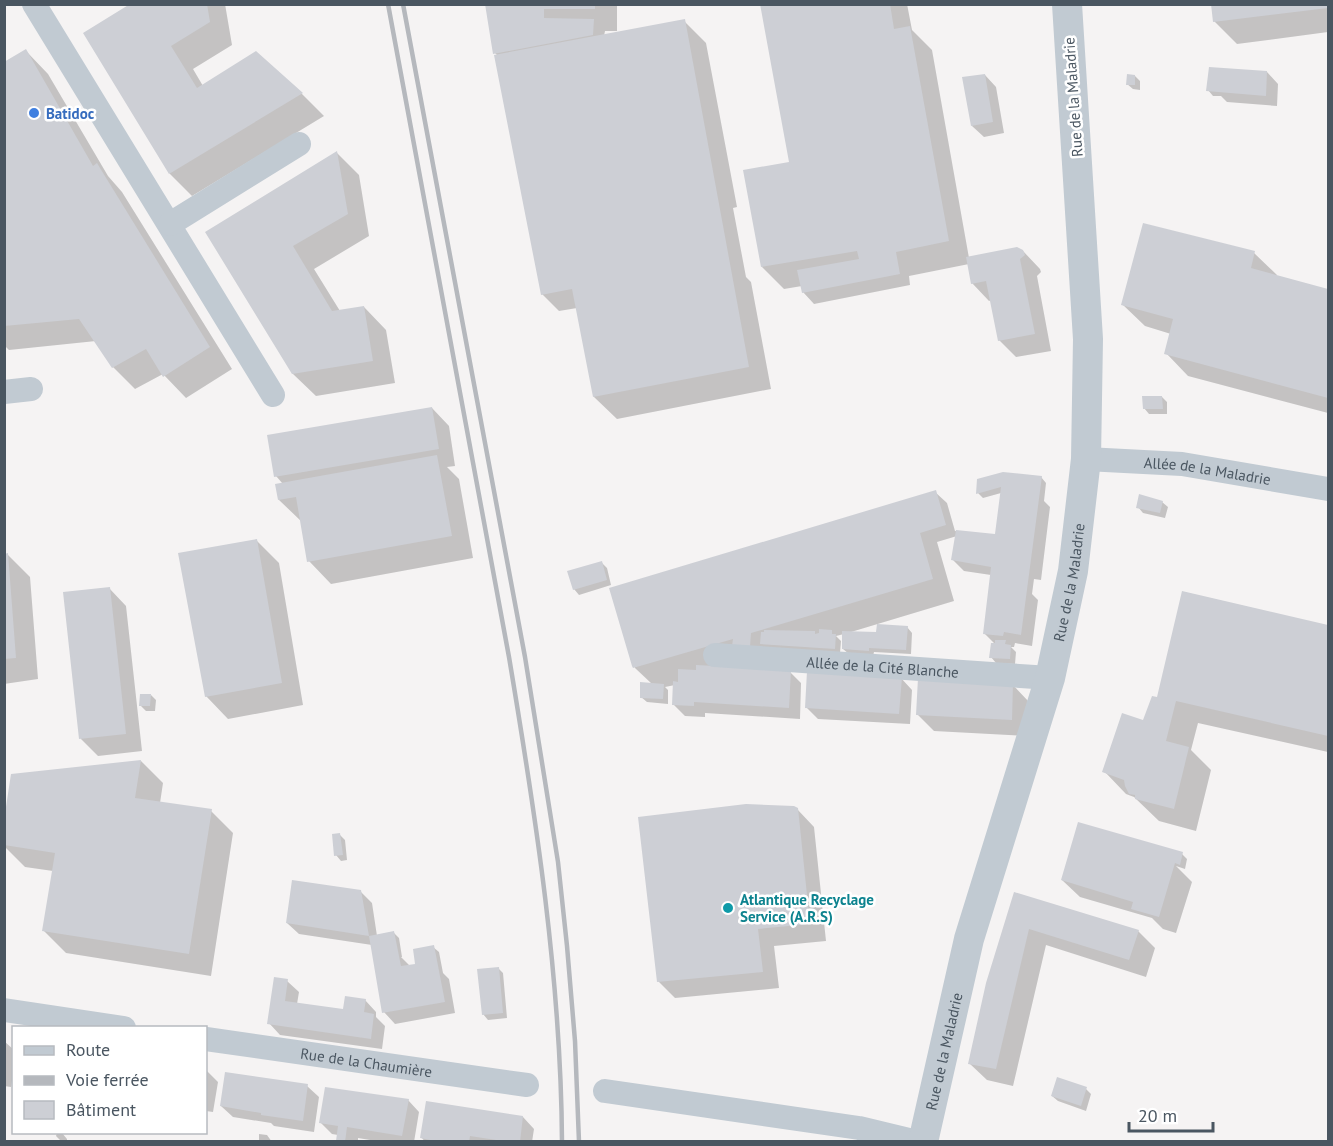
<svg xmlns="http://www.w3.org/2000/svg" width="1333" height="1146" viewBox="0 0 1333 1146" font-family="'PT Sans',sans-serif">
  <rect width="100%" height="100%" fill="#f5f3f3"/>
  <path fill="#0003" d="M 133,4 L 225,4 L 232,45 L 193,69 L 203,86 L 255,53 L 302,94 L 324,116 L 192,196 L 170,174 Z
    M 486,4 L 617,4 L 617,31 L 605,31 L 604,36 L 684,21 L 706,43 L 737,207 L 733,208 L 746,277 L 751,282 L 771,389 L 617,419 L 594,397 L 577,308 L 559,311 L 542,294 L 498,56 L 495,53 Z
    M 761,4 L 907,4 L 912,30 L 932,50 L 969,258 L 1023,251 L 1040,269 L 1041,272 L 1037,276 L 1051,351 L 1016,357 L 999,340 L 991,300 L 989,301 L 972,283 L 969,264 L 909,276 L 910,285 L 814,304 L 803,292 L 802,286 L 784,289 L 762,267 L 792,163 Z
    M 1212,4 L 1328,4 L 1328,32 L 1237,44 L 1214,21 Z
    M 26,51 L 48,74 L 108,176 L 122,192 L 232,369 L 186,398 L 163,374 L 135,389 L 113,367 L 96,341 L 9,350 L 4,345 L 4,64 Z
    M 1267,72 L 1278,84 L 1277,106 L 1227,102 L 1221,96 L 1213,96 L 1208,90 Z
    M 985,75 L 996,87 L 1004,133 L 984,137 L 972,126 Z
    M 1135,76 L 1140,81 L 1140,90 L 1133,89 L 1127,84 Z
    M 337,153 L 359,175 L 369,236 L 314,269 L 340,311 L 364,307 L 386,330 L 395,383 L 316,396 L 293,374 L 207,232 Z
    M 1254,253 L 1277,275 L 1276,276 L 1328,291 L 1328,413 L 1188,376 L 1166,353 L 1171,334 L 1145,326 L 1122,304 Z
    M 1162,397 L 1167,402 L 1167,414 L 1149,414 L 1144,408 Z
    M 432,408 L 449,426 L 455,466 L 447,467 L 459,479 L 473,558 L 331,584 L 309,561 L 302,522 L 279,500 L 283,484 L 276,476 Z
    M 1041,477 L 1046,483 L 1044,501 L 1050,507 L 1041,580 L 1034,579 L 1032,594 L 1038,600 L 1032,646 L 1015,643 L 1014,647 L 1011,647 L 1016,652 L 1015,664 L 996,663 L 991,657 L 996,645 L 984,633 L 991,575 L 964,571 L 953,560 L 957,536 L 937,542 L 954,601 L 851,632 L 878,634 L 907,627 L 912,633 L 911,654 L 874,652 L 873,656 L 849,654 L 843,649 L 844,634 L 836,636 L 841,641 L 840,653 L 790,672 L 801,683 L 800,719 L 705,713 L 705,717 L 685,716 L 674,705 L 675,685 L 665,687 L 668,690 L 668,704 L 647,702 L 641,697 L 652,684 L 635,668 L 611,589 L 935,492 L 947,503 L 955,531 L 996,536 L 1001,493 L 983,498 L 978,493 L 979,480 Z
    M 1162,502 L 1168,507 L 1165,518 L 1143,513 L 1138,507 Z
    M 257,541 L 279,563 L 303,705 L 228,719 L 206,696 Z
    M 4,555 L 8,555 L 30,577 L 38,679 L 4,684 Z
    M 602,563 L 607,568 L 611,585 L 579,595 L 574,589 Z
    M 109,588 L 126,606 L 142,751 L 98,756 L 81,739 Z
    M 1183,592 L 1328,626 L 1328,752 L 1198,723 L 1191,750 L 1211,770 L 1196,831 L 1159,821 L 1134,797 L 1126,794 L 1104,771 L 1144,722 L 1158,699 Z
    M 901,678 L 912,690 L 910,724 L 818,719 L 806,707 Z
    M 1012,684 L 1029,702 L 1028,736 L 934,731 L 917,714 Z
    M 151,695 L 156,700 L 155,711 L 146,711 L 141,706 Z
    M 141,761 L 163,783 L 160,803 L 211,811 L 233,833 L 211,976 L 66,953 L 44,931 L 53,871 L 25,867 L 4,846 L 4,830 Z
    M 797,809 L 814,827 L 826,941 L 774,946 L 779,988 L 675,998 L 658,981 Z
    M 340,835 L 345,840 L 347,860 L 341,861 L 336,855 Z
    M 1182,854 L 1187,859 L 1185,869 L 1176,866 L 1192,882 L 1176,933 L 1163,929 L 1152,918 L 1080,897 L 1062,880 Z
    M 360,891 L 372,903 L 377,936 L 394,933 L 399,938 L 402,957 L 401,957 L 409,965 L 414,966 L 433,947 L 439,952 L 443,973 L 449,979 L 455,1013 L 395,1024 L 384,1012 L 372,945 L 299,934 L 287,923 Z
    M 1015,894 L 1138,931 L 1155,948 L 1146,977 L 1046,945 L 1013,1086 L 987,1080 L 969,1063 Z
    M 498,968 L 503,973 L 507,1018 L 488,1020 L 483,1014 Z
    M 287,981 L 299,992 L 297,1004 L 344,1011 L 365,1000 L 376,1012 L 376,1017 L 385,1026 L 382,1049 L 280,1035 L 269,1023 Z
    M 4,1041 L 14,1050 L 14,1068 L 11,1087 L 4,1086 Z
    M 206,1070 L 218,1082 L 213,1112 L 206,1111 Z
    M 307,1086 L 319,1097 L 314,1132 L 274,1126 L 271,1123 L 233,1117 L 221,1106 Z
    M 1086,1089 L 1091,1094 L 1086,1111 L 1058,1101 L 1052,1096 Z
    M 408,1100 L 419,1112 L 414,1142 L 382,1142 L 358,1138 L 358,1142 L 339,1142 L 338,1140 L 338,1135 L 332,1134 L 321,1123 Z
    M 523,1117 L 534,1129 L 532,1142 L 425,1142 L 422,1138 Z
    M 57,1133 L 62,1133 L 67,1139 L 67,1142 L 61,1141 L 56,1136 Z
    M 259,1134 L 267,1135 L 272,1142 L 260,1142 L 259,1140 Z"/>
  <path fill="#cdcfd5" d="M 130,4 L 207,4 L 210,22 L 171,46 L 197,88 L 256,51 L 303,93 L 169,174 L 83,33 Z
    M 485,4 L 595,4 L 595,9 L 544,9 L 544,18 L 594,19 L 593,35 L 493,54 Z
    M 760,4 L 890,4 L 894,29 L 910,26 L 949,241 L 896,252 L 900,274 L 802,293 L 797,270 L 859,259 L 857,251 L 761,267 L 743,170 L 789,162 Z
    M 1211,4 L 1328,4 L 1328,8 L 1213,22 Z
    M 685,19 L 749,367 L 593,397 L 572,289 L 541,295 L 494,55 Z
    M 26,49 L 93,166 L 97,163 L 100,168 L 210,347 L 163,377 L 146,349 L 112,368 L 79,319 L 4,326 L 4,62 Z
    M 1209,67 L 1267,71 L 1266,96 L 1206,91 Z
    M 985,74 L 993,122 L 971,126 L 962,77 Z
    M 1127,74 L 1135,75 L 1135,85 L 1126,85 Z
    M 337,151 L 348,214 L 293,246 L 332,311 L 364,306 L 373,361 L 292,374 L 205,232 Z
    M 1143,223 L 1255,251 L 1251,268 L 1328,289 L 1328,398 L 1164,354 L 1173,319 L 1121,305 Z
    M 1017,247 L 1023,250 L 1025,255 L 1020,259 L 1035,334 L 998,341 L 986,281 L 971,284 L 966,257 Z
    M 1142,396 L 1162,396 L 1163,409 L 1143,409 Z
    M 432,407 L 439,449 L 274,477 L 267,435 Z
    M 437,455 L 452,536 L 307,562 L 296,497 L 278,500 L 275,484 Z
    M 1003,472 L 1042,476 L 1021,635 L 1004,632 L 1003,636 L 983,634 L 991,567 L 951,560 L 956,530 L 995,534 L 1001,487 L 976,494 L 977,479 Z
    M 936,490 L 946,525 L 920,533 L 933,579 L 751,633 L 750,647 L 732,646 L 733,639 L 633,668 L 632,666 L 609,588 Z
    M 1139,494 L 1163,501 L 1160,513 L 1136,508 Z
    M 257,539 L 282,683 L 205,697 L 178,553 Z
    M 8,553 L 16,658 L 4,659 L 4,554 Z
    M 602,561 L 607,580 L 573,590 L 567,571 Z
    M 110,587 L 126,734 L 79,739 L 63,592 Z
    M 1182,591 L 1328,625 L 1328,736 L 1176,701 L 1166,741 L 1189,747 L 1174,809 L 1135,799 L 1135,795 L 1129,794 L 1125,786 L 1124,780 L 1102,772 L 1122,713 L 1143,720 L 1152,696 L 1157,697 Z
    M 877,624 L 908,626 L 906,650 L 869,648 L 869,651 L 842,649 L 842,631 L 876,632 Z
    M 819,629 L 832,630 L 832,634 L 836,634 L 835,649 L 760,644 L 761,632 L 764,632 L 764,630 L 815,631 L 815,634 L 819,633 Z
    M 995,640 L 1006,640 L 1005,644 L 1011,645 L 1010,659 L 989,658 L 991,643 L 995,643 Z
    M 696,665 L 791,670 L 789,708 L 694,702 L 694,706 L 672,705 L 673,681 L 678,682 L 678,669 L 696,670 Z
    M 807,671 L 902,677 L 899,714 L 805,708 Z
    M 918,678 L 1013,683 L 1012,720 L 916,715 Z
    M 640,682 L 664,684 L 663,699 L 640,698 Z
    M 140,694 L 151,694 L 150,706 L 139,706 Z
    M 141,760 L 135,798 L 212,809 L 189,954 L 42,931 L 55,853 L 4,845 L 4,820 L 11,774 Z
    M 746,804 L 794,806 L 798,808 L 810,924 L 758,929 L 763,972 L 657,982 L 638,817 Z
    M 1078,822 L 1183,852 L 1180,865 L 1175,863 L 1159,917 L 1131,909 L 1133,902 L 1061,880 Z
    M 340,833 L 343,855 L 334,856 L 332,834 Z
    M 292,880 L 361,890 L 369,936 L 394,931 L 401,966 L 415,964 L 413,949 L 434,945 L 445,1002 L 382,1013 L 369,936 L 286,923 Z
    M 1014,892 L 1139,930 L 1129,960 L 1029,929 L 996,1069 L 968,1064 L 986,983 Z
    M 499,967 L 503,1013 L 482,1015 L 477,969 Z
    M 274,977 L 288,979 L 285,1001 L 343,1009 L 345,996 L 366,999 L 364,1012 L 374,1014 L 371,1039 L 267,1024 Z
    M 225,1072 L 308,1084 L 303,1121 L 261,1115 L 261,1113 L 220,1106 Z
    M 1057,1077 L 1087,1087 L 1081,1106 L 1051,1096 Z
    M 325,1087 L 409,1099 L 402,1136 L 347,1127 L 345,1142 L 336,1141 L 338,1126 L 319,1123 Z
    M 426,1101 L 523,1116 L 520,1142 L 509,1142 L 470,1136 L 469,1142 L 440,1142 L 420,1138 Z"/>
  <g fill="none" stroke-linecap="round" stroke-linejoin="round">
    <g stroke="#c1cad2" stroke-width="24">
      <path d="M 34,4 L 273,395"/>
      <path d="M 170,224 L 299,144"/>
      <path d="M 4,392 L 31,389"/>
      <path id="s1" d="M 1086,459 L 1182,464 L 1328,489"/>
      <path id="s2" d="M 715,655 L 1050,678"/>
      <path d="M 4,1010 L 124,1028"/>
      <path id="s3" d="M 206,1039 L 527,1085"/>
      <path d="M 605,1091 L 859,1128 L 917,1142"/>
    </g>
    <path stroke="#c1cad2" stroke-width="30" id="s4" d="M 923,1142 L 969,939 L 1050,678 L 1073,571 L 1086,459 L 1088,339 L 1067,4"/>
    <path stroke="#b5b8bd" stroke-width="4.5" d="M 388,4 L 509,657 C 536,818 561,979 562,1142
      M 403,4 L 525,657 L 558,862 L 567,946 L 575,1041 L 579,1142"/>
  </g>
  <circle fill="#3f7fe0" stroke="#fff" stroke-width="2" cx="34" cy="113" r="6"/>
  <circle fill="#0f9aa8" stroke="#fff" stroke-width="2" cx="728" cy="908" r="6"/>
  <g text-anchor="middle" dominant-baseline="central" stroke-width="5" stroke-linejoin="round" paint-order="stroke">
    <g font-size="15" fill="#4a5661" stroke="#fff">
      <text transform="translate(1073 97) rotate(-94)">Rue de la Maladrie</text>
      <text stroke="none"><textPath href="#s1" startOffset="122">Allée de la Maladrie</textPath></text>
      <text stroke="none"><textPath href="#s4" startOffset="579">Rue de la Maladrie</textPath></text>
      <text stroke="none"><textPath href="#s2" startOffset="168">Allée de la Cité Blanche</textPath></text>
      <text stroke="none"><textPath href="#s4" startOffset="93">Rue de la Maladrie</textPath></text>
      <text stroke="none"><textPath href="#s3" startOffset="162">Rue de la Chaumière</textPath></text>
    </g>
    <g font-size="15" font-weight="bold" fill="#366cbe" stroke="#fff" text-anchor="start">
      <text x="46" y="113">Batidoc</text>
    </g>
    <g font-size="15" font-weight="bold" fill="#0d838f" stroke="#fff" text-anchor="start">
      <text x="740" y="899">Atlantique Recyclage<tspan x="740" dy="17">Service (A.R.S)</tspan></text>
    </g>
  </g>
  <rect width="1333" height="1146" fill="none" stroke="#4a5661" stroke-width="12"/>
  <rect x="12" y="1026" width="195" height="108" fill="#ffffff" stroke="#b7bbc0" stroke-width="1.5"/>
  <rect x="24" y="1046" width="30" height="9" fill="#c1cad2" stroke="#b7bbc0" stroke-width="1.5"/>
  <text x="66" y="1056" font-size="18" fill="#4a5661">Route</text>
  <rect x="24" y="1076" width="30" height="9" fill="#b5b8bd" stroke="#b7bbc0" stroke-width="1.5"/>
  <text x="66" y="1086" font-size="18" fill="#4a5661">Voie ferrée</text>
  <rect x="24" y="1101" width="30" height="18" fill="#cdcfd5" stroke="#b7bbc0" stroke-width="1.5"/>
  <text x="66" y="1116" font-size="18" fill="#4a5661">Bâtiment</text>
  <path d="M1129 1122v9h84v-9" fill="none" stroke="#4a5661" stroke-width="3"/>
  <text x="1138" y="1122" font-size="18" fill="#4a5661" stroke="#ffffff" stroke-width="4.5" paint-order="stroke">20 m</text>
</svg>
